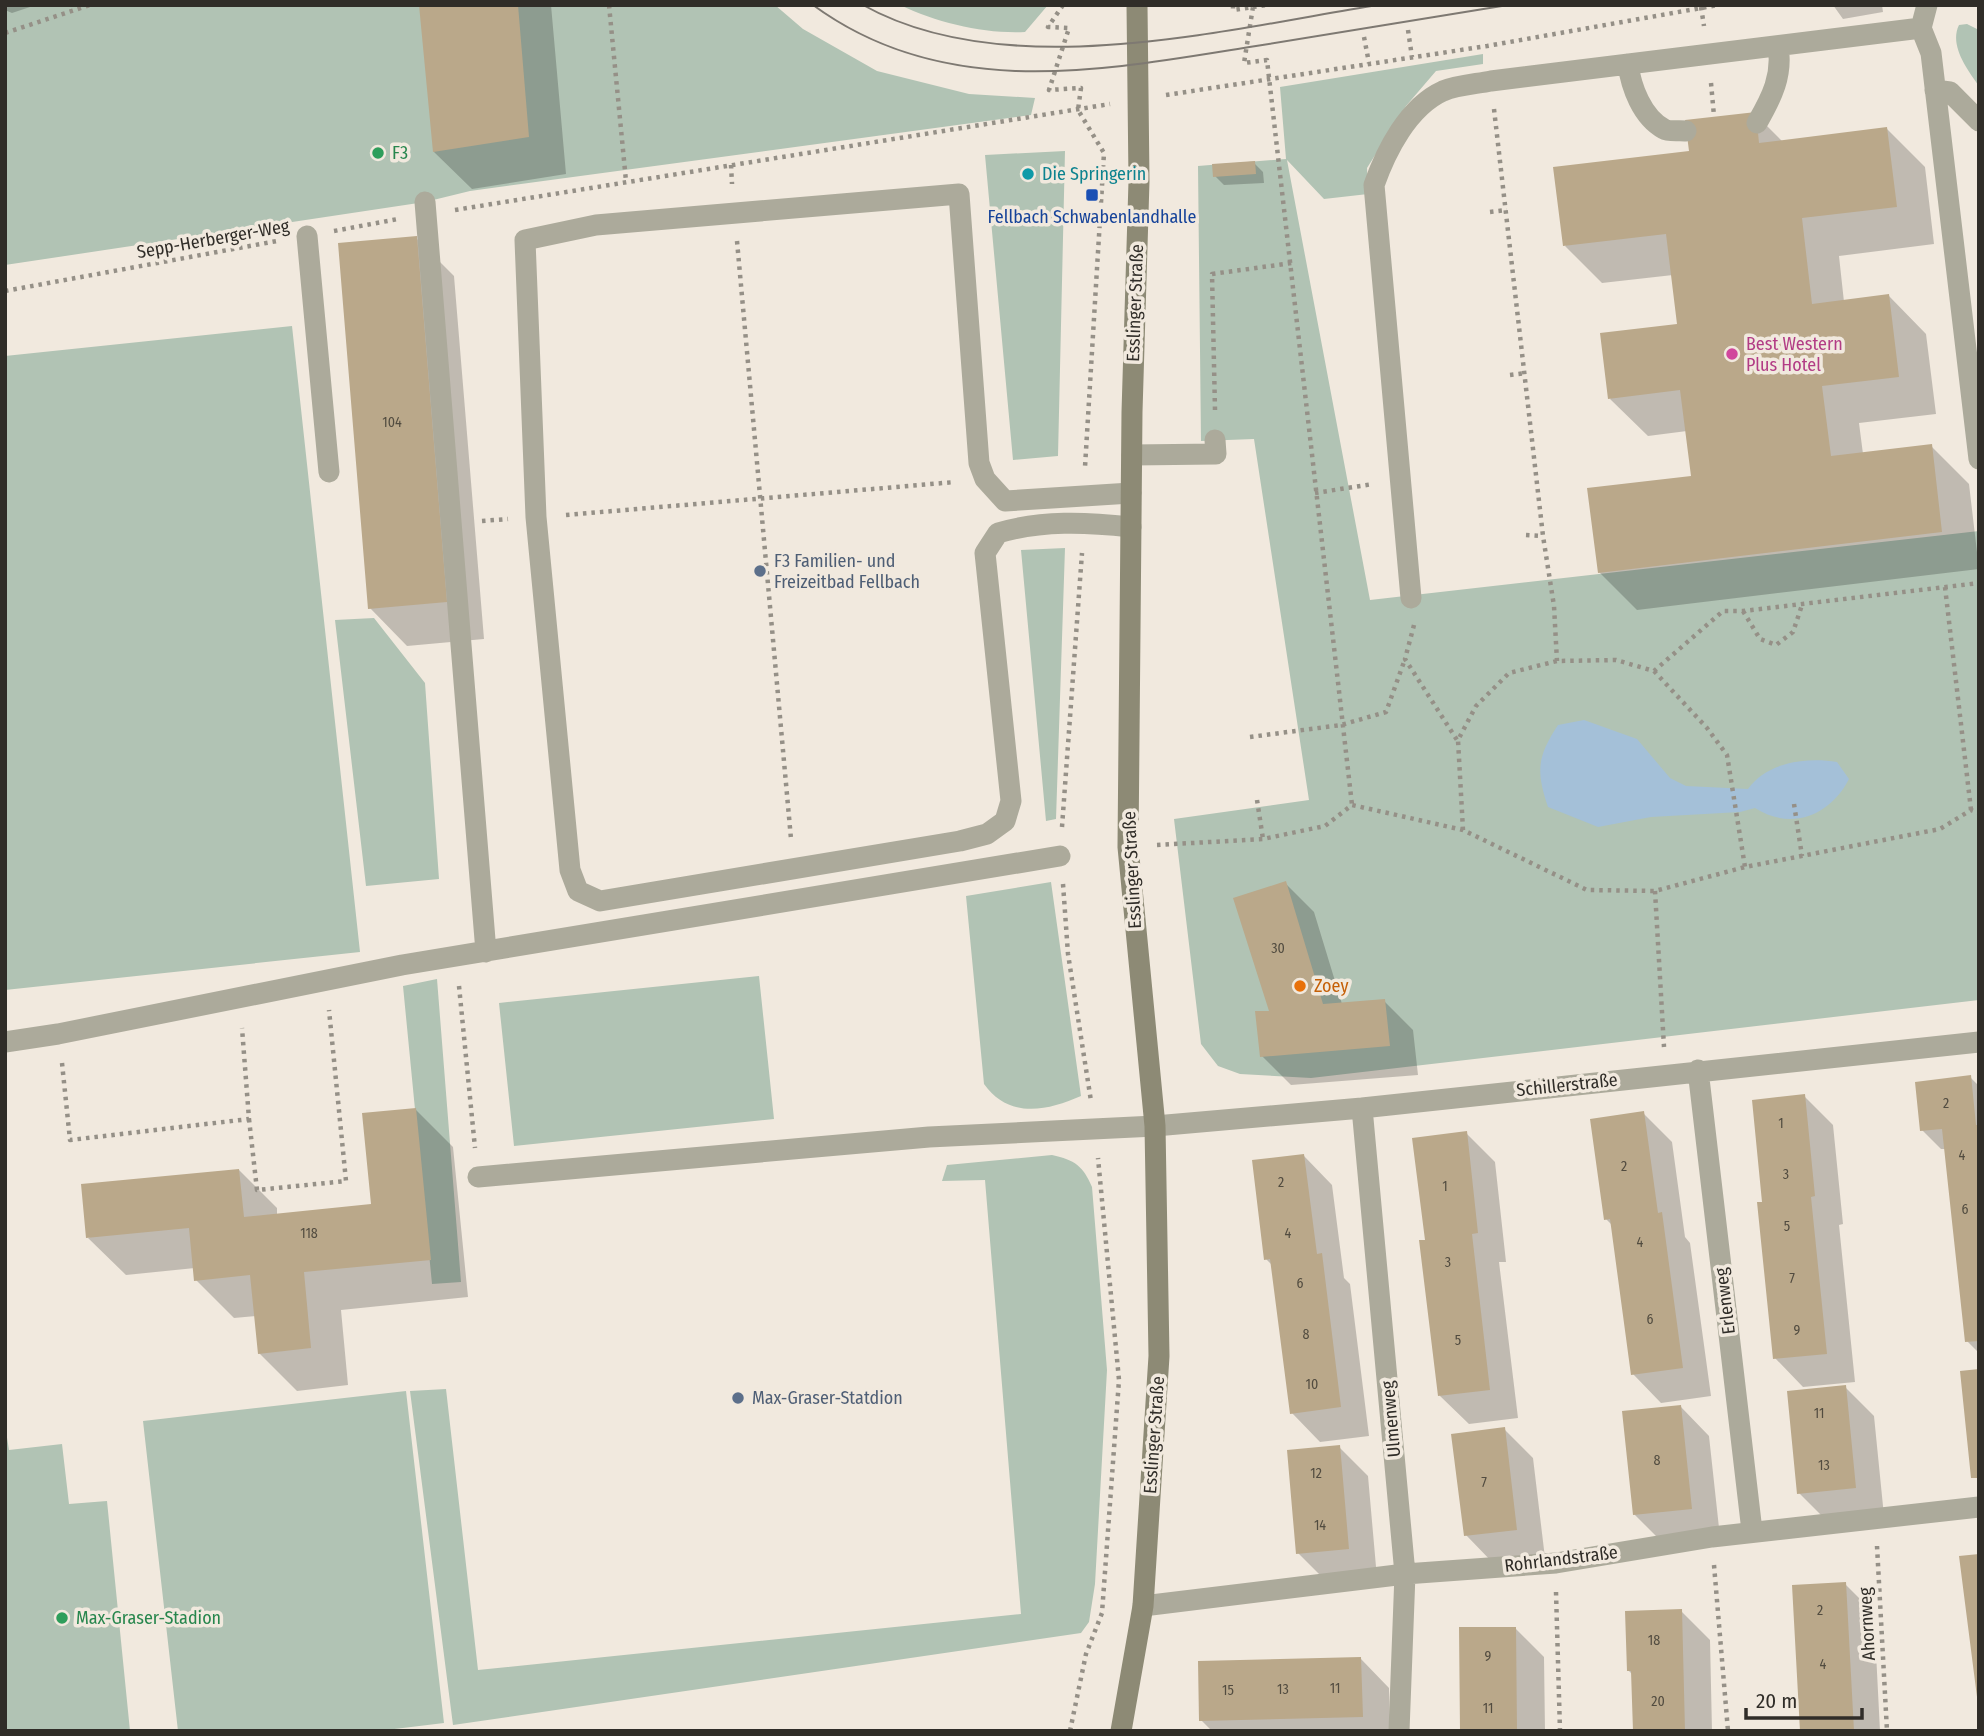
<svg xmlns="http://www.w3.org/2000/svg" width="1984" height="1736" viewBox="0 0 1984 1736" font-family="'Fira Sans Condensed',sans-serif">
  <rect width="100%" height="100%" fill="#f1e9de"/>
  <path fill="#b1c3b4" d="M 5,5 L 775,5 L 803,29 L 877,71 L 969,94 L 1035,98 L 1031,115 L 470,191 L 425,202 L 5,265 Z
    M 900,5 L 1048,5 L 1025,32 C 984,34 938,23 900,5 Z
    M 1967,24 L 1979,30 L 1979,86 C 1967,69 1949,45 1959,25 Z
    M 1483,54 L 1483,64 L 1436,71 L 1406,106 L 1367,168 L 1368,194 L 1324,199 L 1287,160 L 1370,600 L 1979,531 L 1979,1000 L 1311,1078 L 1240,1074 L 1218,1066 L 1201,1044 L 1174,819 L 1309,800 L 1254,439 L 1201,441 L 1198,166 L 1286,159 L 1280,87 Z
    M 1065,151 L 1058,456 L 1013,460 L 985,155 Z
    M 292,326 L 360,952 L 5,990 L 5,356 Z
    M 1065,548 L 1056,819 L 1046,821 L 1021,550 Z
    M 374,618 L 425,683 L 439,879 L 366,886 L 335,620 Z
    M 1051,882 L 1081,1096 C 1047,1111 1009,1119 984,1084 L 966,896 Z
    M 759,976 L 774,1119 L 514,1146 L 499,1003 Z
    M 437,979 L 461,1282 L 432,1284 L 403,986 Z
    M 1052,1155 C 1075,1160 1083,1166 1092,1187 L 1107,1370 L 1095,1584 L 1089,1622 L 1081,1633 L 453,1725 L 410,1391 L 446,1389 L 478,1670 L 1021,1614 L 985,1180 L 942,1181 L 947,1165 Z
    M 406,1391 L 444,1723 L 378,1731 L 178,1731 L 143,1421 Z
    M 5,1425 L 9,1450 L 62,1444 L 69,1504 L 107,1501 L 130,1731 L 5,1731 Z"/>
  <path fill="#a4c0d8" d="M 1584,720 L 1637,739 L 1670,778 L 1686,786 L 1748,789 C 1767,762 1806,757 1837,762 L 1849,779 C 1830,816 1791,831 1755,808 L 1740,812 L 1651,817 L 1598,827 L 1548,807 C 1536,771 1537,757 1558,725 Z"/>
  <path fill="#0003" d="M 5,5 L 36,5 L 12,13 L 5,10 Z
    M 420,5 L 551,5 L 566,174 L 472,189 L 434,152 Z
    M 1833,5 L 1882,5 L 1883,12 L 1843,19 Z
    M 1755,114 L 1783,142 L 1887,129 L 1925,167 L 1934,244 L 1839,256 L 1844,302 L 1889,296 L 1926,334 L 1936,414 L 1859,423 L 1863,454 L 1931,446 L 1969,484 L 1979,569 L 1637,610 L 1599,572 L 1692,477 L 1687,431 L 1648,436 L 1610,399 L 1679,325 L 1673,275 L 1602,283 L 1565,246 L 1691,153 Z
    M 1254,163 L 1263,172 L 1264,183 L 1224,185 L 1215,176 Z
    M 416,238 L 454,276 L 484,639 L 407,646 L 370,608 Z
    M 1285,883 L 1314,912 L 1342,1004 L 1384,1001 L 1413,1030 L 1418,1075 L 1291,1085 L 1262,1056 L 1271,1012 Z
    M 1970,1077 L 1979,1086 L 1979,1353 L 1967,1341 L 1946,1149 L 1941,1149 L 1922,1130 Z
    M 1804,1096 L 1833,1125 L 1843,1224 L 1839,1225 L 1855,1382 L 1803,1387 L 1775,1358 L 1764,1204 Z
    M 416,1110 L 453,1147 L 468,1297 L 341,1310 L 348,1385 L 297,1391 L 259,1353 L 256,1316 L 234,1318 L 196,1280 L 195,1268 L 126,1275 L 88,1238 L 239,1170 L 277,1208 L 277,1215 L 373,1206 Z
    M 1643,1113 L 1672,1142 L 1685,1237 L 1690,1243 L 1711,1396 L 1661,1403 L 1633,1374 L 1613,1226 L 1606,1219 Z
    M 1466,1133 L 1495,1162 L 1506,1262 L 1499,1262 L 1518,1418 L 1469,1424 L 1440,1396 Z
    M 1304,1156 L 1332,1185 L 1344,1278 L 1350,1284 L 1369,1436 L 1320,1442 L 1292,1413 L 1273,1266 L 1266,1259 Z
    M 1845,1387 L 1874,1416 L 1884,1516 L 1828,1522 L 1799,1493 Z
    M 1681,1407 L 1709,1436 L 1720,1537 L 1663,1543 L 1634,1514 Z
    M 1504,1429 L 1533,1458 L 1545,1558 L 1494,1564 L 1466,1535 Z
    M 1339,1447 L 1368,1476 L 1377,1578 L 1327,1582 L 1298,1553 Z
    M 1845,1584 L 1874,1613 L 1880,1731 L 1801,1731 Z
    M 1681,1611 L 1710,1640 L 1712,1731 L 1635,1731 L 1633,1675 L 1628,1670 Z
    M 1516,1629 L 1544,1657 L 1545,1731 L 1461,1731 Z
    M 1361,1659 L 1389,1688 L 1390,1731 L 1212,1731 L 1201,1720 Z"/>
  <path fill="#baa88a" d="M 419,5 L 518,5 L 529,137 L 433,152 Z
    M 1756,112 L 1759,143 L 1887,127 L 1897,207 L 1802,218 L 1812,304 L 1889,294 L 1899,377 L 1822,386 L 1831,456 L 1932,444 L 1942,532 L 1598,573 L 1587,488 L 1691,476 L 1680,390 L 1608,399 L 1600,333 L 1677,324 L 1666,234 L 1563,246 L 1553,167 L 1689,151 L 1685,120 Z
    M 1255,161 L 1256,174 L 1213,177 L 1212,164 Z
    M 417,236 L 447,602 L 368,609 L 338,243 Z
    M 1286,881 L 1323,1004 L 1385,999 L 1390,1046 L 1260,1057 L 1255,1011 L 1269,1011 L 1233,898 Z
    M 1971,1075 L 1976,1125 L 1979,1125 L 1979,1341 L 1965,1342 L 1942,1129 L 1920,1131 L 1915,1082 Z
    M 1805,1094 L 1815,1196 L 1811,1197 L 1827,1354 L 1773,1359 L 1757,1202 L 1762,1202 L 1752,1100 Z
    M 416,1108 L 431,1260 L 304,1272 L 311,1348 L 258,1354 L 250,1275 L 194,1281 L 189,1228 L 86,1238 L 81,1184 L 239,1169 L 244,1217 L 371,1204 L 362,1113 Z
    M 1644,1111 L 1658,1213 L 1662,1212 L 1683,1368 L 1631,1375 L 1610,1219 L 1604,1220 L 1590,1119 Z
    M 1467,1131 L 1478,1233 L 1472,1234 L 1490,1390 L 1438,1396 L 1419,1240 L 1425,1240 L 1412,1138 Z
    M 1304,1154 L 1317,1254 L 1322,1253 L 1341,1407 L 1290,1414 L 1270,1259 L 1264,1260 L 1252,1160 Z
    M 1979,1369 L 1979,1478 L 1971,1478 L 1960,1371 Z
    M 1846,1385 L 1856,1488 L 1797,1494 L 1787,1391 Z
    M 1681,1405 L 1692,1509 L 1633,1515 L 1622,1411 Z
    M 1505,1427 L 1517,1530 L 1464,1536 L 1451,1434 Z
    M 1340,1445 L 1349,1549 L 1296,1554 L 1287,1450 Z
    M 1979,1554 L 1979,1697 L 1977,1697 L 1959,1556 Z
    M 1846,1582 L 1854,1731 L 1800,1731 L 1792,1585 Z
    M 1682,1609 L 1685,1731 L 1633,1731 L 1631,1671 L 1627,1671 L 1625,1611 Z
    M 1459,1627 L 1516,1627 L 1517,1731 L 1460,1731 Z
    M 1361,1657 L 1363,1717 L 1199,1721 L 1198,1661 Z"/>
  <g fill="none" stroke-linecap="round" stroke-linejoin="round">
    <path stroke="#959087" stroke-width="4.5" stroke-dasharray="3.5 5" stroke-linecap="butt" d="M 609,5 L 626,181
      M 1063,5 L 1048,27 L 1069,28 L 1049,90 L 1081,88 L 1078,110 L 1104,153 L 1085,467
      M 1233,5 L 1233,10 L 1253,7 L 1244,63 L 1267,60 L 1352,805
      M 1253,7 L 1266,5
      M 1701,7 L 1704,26
      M 1408,30 L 1412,57
      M 5,33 L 90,5
      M 1364,37 L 1369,63
      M 1711,83 L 1714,116
      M 1166,95 L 1487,46 L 1718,5
      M 1494,109 L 1543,536 L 1554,606 L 1557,661
      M 731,165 L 732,184
      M 455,210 L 1110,104
      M 1490,212 L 1507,210
      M 334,231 L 398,219
      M 737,241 L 791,839
      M 5,291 L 277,241
      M 1510,375 L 1526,373
      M 1215,410 L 1212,274 L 1292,263
      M 1315,493 L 1373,484
      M 566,515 L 955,482
      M 482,521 L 508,519
      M 1526,535 L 1543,536
      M 1945,587 L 1971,810
      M 1743,611 L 1760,639 L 1776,645 L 1793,632 L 1802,605
      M 1414,625 L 1405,659 L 1457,740
      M 1654,671 L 1707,728 L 1727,755 L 1745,867
      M 1250,737 L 1341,725 L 1386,712 L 1405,659
      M 1257,800 L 1263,839
      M 1794,804 L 1802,856
      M 1062,827 L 1082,553
      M 1463,830 L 1458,740 L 1476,706 L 1509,673 L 1557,661 L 1616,660 L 1654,671 L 1723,611 L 1743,611 L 1979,583
      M 1157,845 L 1263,839 L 1325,826 L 1352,805 L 1463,830 L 1587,890 L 1655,891 L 1745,867 L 1940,829 L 1971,810 L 1979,813
      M 1063,884 L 1068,954 L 1091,1101
      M 1655,891 L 1664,1047
      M 459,986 L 475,1148
      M 62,1063 L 70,1140 L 249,1119 L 242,1028
      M 249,1119 L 257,1190 L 346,1181 L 329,1010
      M 1877,1546 L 1887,1731
      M 1714,1565 L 1728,1731
      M 1556,1592 L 1560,1731
      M 1070,1731 L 1086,1654 L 1102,1613 L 1119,1380 L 1098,1158"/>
    <path stroke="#acaa9b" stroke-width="21" d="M 1921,28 L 1931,53 L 1979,459
      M 1628,64 C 1631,87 1642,117 1664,129 C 1669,132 1679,130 1686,131
      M 1935,90 L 1950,92 L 1979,121
      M 1757,123 C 1772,97 1783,75 1778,46
      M 425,202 L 486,952
      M 307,236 L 329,472
      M 1132,455 L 1216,454 L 1215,440
      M 1131,527 C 1086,522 1042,520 998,533 L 985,553 L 1011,801 L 1005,821 L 987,834 L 960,841 L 600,901 L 578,891 L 570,870 L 536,517 L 525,240 L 596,225 L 959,194 L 979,463 L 985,479 L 1005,501 L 1131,493
      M 1411,598 L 1374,185 C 1386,151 1408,107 1443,91 C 1457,85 1476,84 1491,81 L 1921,28 L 1927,5
      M 5,1042 L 58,1034 L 402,965 L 1060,856
      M 478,1177 L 929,1137 L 1155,1126"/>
    <path stroke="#acaa9b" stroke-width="21" d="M 1698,1070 L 1752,1531
      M 1362,1108 L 1405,1574 L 1399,1731
      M 1155,1126 L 1362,1108 L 1979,1042
      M 1143,1606 L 1405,1574 L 1556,1563 L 1712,1537 L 1979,1507"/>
    <path stroke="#8d8a75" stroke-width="21" d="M 1121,1731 L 1143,1606 L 1159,1356 L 1155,1126 L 1128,847 L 1132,412 L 1139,181 L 1137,5"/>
    <path stroke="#7e7972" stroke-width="2" d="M 813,5 C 947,103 1105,70 1256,46 C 1340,32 1424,19 1508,5
      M 863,5 C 1006,85 1223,30 1377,5"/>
  </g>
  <g fill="#2e9e5b" stroke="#f1e9de" stroke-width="2.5">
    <circle cx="378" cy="153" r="7"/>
    <circle cx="62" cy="1618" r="7"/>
  </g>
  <circle fill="#0f9aa8" stroke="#f1e9de" stroke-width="2.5" cx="1028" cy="174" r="7"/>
  <rect fill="#1a4fb4" stroke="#f1e9de" stroke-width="2.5" x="1085" y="188" width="14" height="14" rx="3.5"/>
  <circle fill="#d1479c" stroke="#f1e9de" stroke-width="2.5" cx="1732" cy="354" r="7"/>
  <g fill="#5c6f8a" stroke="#f1e9de" stroke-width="2.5">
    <circle cx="760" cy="571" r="7"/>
    <circle cx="738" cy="1398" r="7"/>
  </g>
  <circle fill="#e8710a" stroke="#f1e9de" stroke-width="2.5" cx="1300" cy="986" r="7"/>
  <g text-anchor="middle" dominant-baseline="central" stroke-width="7" stroke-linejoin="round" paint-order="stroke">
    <g font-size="14" fill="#524c40">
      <text x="392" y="422">104</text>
      <text x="1278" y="948">30</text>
      <text x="1946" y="1103">2</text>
      <text x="1781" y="1123">1</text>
      <text x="1962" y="1155">4</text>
      <text x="1624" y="1166">2</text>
      <text x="1786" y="1174">3</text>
      <text x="1281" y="1182">2</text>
      <text x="1445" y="1186">1</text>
      <text x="1965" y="1209">6</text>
      <text x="1787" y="1226">5</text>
      <text x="309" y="1233">118</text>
      <text x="1288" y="1233">4</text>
      <text x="1640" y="1242">4</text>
      <text x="1448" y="1262">3</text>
      <text x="1792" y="1278">7</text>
      <text x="1300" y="1283">6</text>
      <text x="1650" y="1319">6</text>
      <text x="1797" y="1330">9</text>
      <text x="1306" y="1334">8</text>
      <text x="1458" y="1340">5</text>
      <text x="1312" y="1384">10</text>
      <text x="1819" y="1413">11</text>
      <text x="1657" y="1460">8</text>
      <text x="1824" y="1465">13</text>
      <text x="1316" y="1473">12</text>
      <text x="1484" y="1482">7</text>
      <text x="1320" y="1525">14</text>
      <text x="1820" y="1610">2</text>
      <text x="1654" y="1640">18</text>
      <text x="1488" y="1656">9</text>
      <text x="1823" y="1664">4</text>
      <text x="1335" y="1688">11</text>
      <text x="1283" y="1689">13</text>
      <text x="1228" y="1690">15</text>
      <text x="1658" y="1701">20</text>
      <text x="1488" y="1708">11</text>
    </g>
    <g font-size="18" fill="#27864d" stroke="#f1e9de" text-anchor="start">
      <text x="392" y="153">F3</text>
      <text x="76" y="1618">Max-Graser-Stadion</text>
    </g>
    <g font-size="18" fill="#0d838f" stroke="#f1e9de" text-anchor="start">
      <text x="1042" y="174">Die Springerin</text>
    </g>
    <g font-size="18" fill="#164399" stroke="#f1e9de">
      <text x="1092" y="217">Fellbach Schwabenlandhalle</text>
    </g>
    <g font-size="18" fill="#302d28" stroke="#f1e9de">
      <text transform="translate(213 239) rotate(-10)">Sepp-Herberger-Weg</text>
      <text transform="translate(1135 303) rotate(-88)">Esslinger Straße</text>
      <text transform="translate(1132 870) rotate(-93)">Esslinger Straße</text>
      <text transform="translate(1567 1085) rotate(-6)">Schillerstraße</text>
      <text transform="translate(1725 1301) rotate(-97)">Erlenweg</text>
      <text transform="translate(1391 1419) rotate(-95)">Ulmenweg</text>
      <text transform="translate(1154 1435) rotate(-86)">Esslinger Straße</text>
      <text transform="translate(1561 1559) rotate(-7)">Rohrlandstraße</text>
      <text transform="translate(1867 1624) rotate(-93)">Ahornweg</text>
    </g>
    <g font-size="18" fill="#b23c85" stroke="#f1e9de" text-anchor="start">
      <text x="1746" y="344">Best Western<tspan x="1746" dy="21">Plus Hotel</tspan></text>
    </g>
    <g font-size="18" fill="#4e5e75" stroke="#f1e9de" text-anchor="start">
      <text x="774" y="561">F3 Familien- und<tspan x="774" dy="21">Freizeitbad Fellbach</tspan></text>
      <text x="752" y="1398">Max-Graser-Statdion</text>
    </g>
    <g font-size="18" fill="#c56008" stroke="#f1e9de" text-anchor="start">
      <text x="1314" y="986">Zoey</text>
    </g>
  </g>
  <rect width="1984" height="1736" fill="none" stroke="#302d28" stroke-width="14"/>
  <path d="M1746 1708v10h116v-10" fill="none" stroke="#302d28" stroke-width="3.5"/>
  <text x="1756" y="1708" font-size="21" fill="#302d28" stroke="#f1e9de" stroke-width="5" paint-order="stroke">20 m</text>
</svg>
